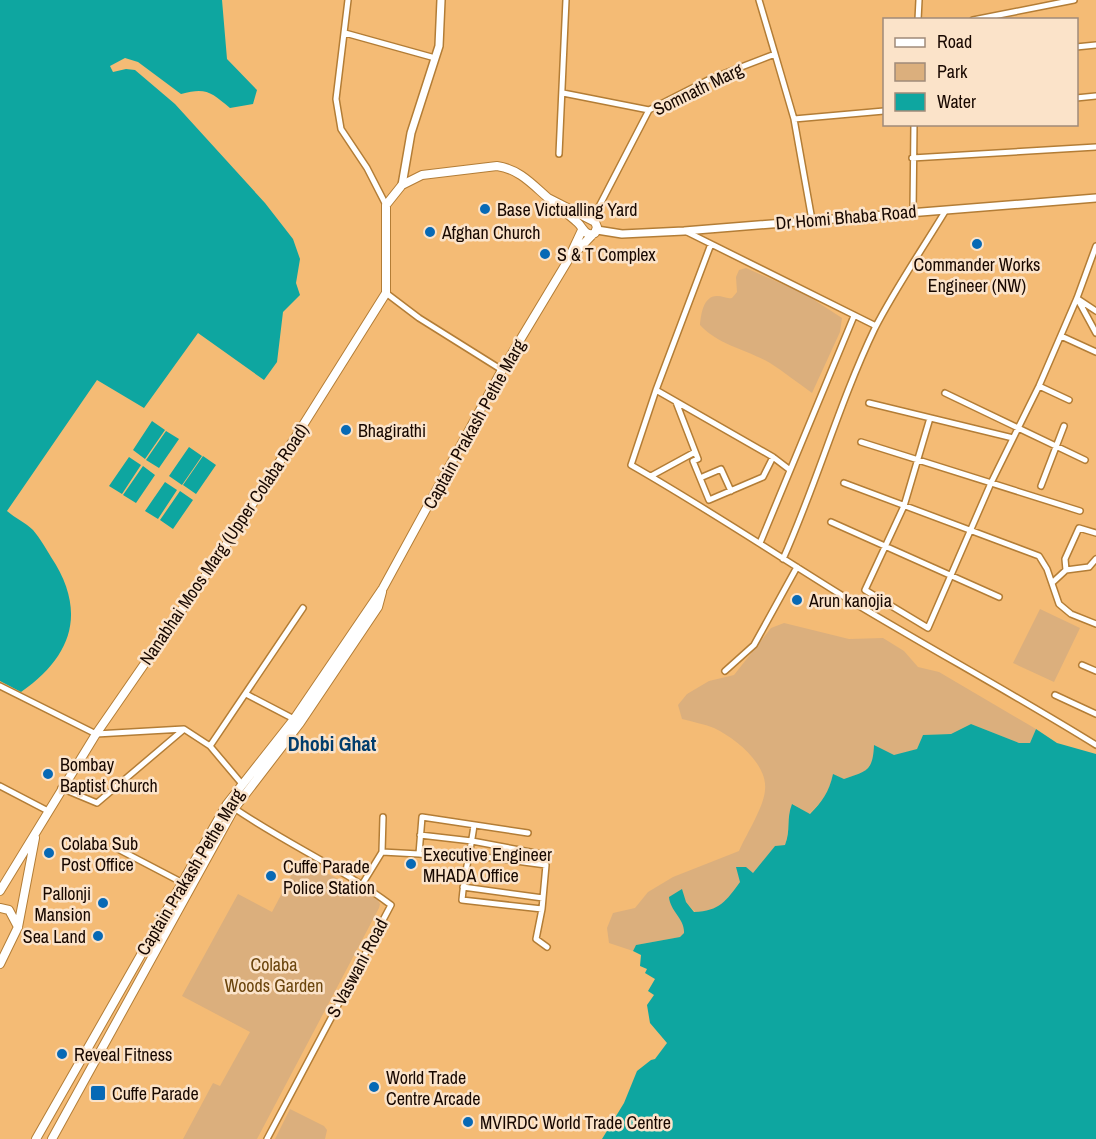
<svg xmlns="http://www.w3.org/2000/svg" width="1096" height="1139" viewBox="0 0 1096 1139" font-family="'Archivo Narrow',sans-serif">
  <rect width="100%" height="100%" fill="#f4bb75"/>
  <path fill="#dbaf7d" d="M 746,268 L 805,294 L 842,318 L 840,332 L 812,393 C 798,383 784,372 770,363 C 748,350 718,345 700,325 C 701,315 703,296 717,296 C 723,296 726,299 732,298 L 737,292 L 736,277 L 739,270 Z
    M 1040,609 L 1080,628 L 1054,682 L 1013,663 Z
    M 784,623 L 849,639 L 883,638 L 904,651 L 918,667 L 939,672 L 1036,729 L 1030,743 L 1019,743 L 971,724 L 951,734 L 923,735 L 917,749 L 873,762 L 864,772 L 844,779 L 833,775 C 829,792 822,802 809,814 L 793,804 C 785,820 791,829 785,845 L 775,846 L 753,873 L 740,882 L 725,902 L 711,911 L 695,912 L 686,902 L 684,933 L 680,937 L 636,945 L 633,951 L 609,943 L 607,928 L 613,913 L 635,908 L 648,892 L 673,877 L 739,851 C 746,835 764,807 765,790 C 768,764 735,738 714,728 C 704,724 693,722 682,719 L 678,705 L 687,694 L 709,681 L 734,675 L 771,628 Z
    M 300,859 L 378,900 L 380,904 L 379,908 L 257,1139 L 183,1139 L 213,1083 L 220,1086 L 250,1032 L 182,996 L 238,894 L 272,912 Z
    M 290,1109 L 324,1126 L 327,1130 L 325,1139 L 275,1139 Z"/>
  <path fill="#0ea6a0" d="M 0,0 L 222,0 L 227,59 L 257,90 L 253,104 L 230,108 C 211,92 206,87 181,94 L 138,62 L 125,58 L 110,66 L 113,72 L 126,69 L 135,70 L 175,104 L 265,203 L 293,239 L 300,259 L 296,283 L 300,295 L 283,312 L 277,362 L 264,380 L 198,333 L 144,408 L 97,380 L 7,511 C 15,518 26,523 33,530 C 40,538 46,549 51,557 C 87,611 73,656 21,692 L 0,681 Z
    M 152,421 L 165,430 L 145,459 L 133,450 Z
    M 166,431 L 179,439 L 159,468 L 146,460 Z
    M 189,447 L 202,456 L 182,485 L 169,476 Z
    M 203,456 L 216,465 L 196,494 L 183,485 Z
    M 129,457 L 141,465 L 122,494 L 109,486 Z
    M 143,466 L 155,475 L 136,503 L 123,495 Z
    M 165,482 L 177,490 L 158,519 L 145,511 Z
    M 180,491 L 193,500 L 173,529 L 160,520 Z
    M 971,724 L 1019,743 L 1030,743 L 1036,729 L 1057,743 L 1096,754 L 1096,1139 L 602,1139 L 624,1103 L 637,1071 L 651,1060 L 655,1059 L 667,1043 L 650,1023 L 647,1005 L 654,995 L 648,991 L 655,979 L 645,973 L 647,969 L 640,966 L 641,955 L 633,951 L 636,945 L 680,937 L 684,933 C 685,919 670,911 669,897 L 682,889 L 686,902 L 694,912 C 720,911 726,901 740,882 L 736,867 L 746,867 L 753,873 L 775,846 L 785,845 C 791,830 786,819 792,804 L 810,814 C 822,802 829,792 833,774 L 844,779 C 867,771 873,771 874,745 L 894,755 L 917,749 L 923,735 L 951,734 Z"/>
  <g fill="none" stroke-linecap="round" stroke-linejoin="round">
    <g stroke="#b37d36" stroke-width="8">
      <path id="minor" d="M 348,0 L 336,99 L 341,129 L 367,168 L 386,205
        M 918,20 L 919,0
        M 973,20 L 1074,0
        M 345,33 L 435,58
        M 1076,47 L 1096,45
        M 775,54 L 794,119 L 812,220
        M 563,93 L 649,110
        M 1076,98 L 1096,96
        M 794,119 L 884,111
        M 559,154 L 566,0
        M 912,158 L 1096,147
        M 913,212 L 914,124
        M 592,220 L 649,110 L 710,79 L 775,54 L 759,0
        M 685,231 L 876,326
        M 711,244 L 656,390 L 773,457 L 790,470
        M 386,293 L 419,318 L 502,370
        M 1077,298 L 1096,333
        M 1078,299 L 1096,311
        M 1061,336 L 1096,352
        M 1039,386 L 1069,400
        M 656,390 L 631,465 C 708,509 781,558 856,604 C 936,652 1017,696 1096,745
        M 945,393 L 1085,460
        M 676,402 L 698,459 L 693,461 L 709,500 L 763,477 L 773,457
        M 869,403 L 1013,438
        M 930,418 L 904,506 L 865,590 L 928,628 L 991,483 L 1039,386 L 1077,298 L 1096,246
        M 861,442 L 1080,511
        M 651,476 L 695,452
        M 700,478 L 721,469 L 731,491
        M 844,483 L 1039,556 L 1047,569 L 1059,604 L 1071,614 L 1096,624
        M 1041,486 L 1064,426
        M 831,522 L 999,597
        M 760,543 L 854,316
        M 783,559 C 817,483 839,403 875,328 C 895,289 923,248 946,210
        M 1066,570 L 1065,559 L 1079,528 L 1096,533
        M 1052,583 L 1066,570 L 1089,567 L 1096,559
        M 1082,665 L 1096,671
        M 725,671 L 754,645 L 797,567
        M 0,686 L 96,734 L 184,729 L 210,746 L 242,784
        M 246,694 L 294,719
        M 1055,695 L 1096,714
        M 210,746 L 303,608
        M 0,786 L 48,811
        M 61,788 L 97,803 L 183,730
        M 234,808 C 285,843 342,868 391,905 L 267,1139
        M 420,835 L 472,841 L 541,854
        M 116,848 L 183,883
        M 382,852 L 383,817
        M 419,854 L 422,817 L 528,833
        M 363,883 L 382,852 L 419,854 L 463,859 L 469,855 L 546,865 L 542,909 L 462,900 C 464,874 471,850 474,825
        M 463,887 L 543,898
        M 542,909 L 536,939 L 547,947"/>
    </g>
    <g stroke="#b37d36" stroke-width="10">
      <path id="tertiary" d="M 402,185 L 411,133 L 439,46 L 441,0
        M 597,230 L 622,234 L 684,231 L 1096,198"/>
    </g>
    <g stroke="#b37d36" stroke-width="10">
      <path id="secondary" d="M 575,253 L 593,234
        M 0,891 L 96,734 L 219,556 L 300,430 L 386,293 L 386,205 L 402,185 L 422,175 L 497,166 C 519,169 532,184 548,198 C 557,206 568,214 577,222 C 583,227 582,232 590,235 L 595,233 L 597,227 L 595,222 L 548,198
        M 0,908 L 9,910 L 18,927
        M 0,964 L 18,927 L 35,838
        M 36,1139 L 227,804 L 294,719 L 383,588 L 502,370 L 567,262 L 582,230
        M 52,1139 L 234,809 L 300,723 L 378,607 L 382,592"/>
    </g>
    <use href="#minor" stroke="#fff" stroke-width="5"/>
    <use href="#tertiary" stroke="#fff" stroke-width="7"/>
    <use href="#secondary" stroke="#fff" stroke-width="8"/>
  </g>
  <g fill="#0769b5" stroke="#fbe3c9" stroke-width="2">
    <circle cx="485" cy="209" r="6"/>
    <circle cx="430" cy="232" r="6"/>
    <circle cx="977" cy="244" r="6"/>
    <circle cx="545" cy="254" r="6"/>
    <circle cx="346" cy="430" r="6"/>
    <circle cx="797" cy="600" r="6"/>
    <circle cx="48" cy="774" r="6"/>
    <circle cx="49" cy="853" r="6"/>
    <circle cx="411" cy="864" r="6"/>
    <circle cx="271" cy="876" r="6"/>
    <circle cx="103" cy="903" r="6"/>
    <circle cx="98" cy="936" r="6"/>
    <circle cx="62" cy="1054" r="6"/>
    <circle cx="374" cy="1087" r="6"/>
    <rect x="90" y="1085" width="16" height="16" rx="3"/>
    <circle cx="468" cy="1122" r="6"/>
  </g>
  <g text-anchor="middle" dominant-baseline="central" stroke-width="5" stroke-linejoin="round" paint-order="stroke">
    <g font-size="18" fill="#180800" stroke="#fbe3c9">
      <text transform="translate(698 89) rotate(-26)">Somnath Marg</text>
      <text transform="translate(846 217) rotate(-5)">Dr Homi Bhaba Road</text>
      <text transform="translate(474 424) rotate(-61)">Captain Prakash Pethe Marg</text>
      <text transform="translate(224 544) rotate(-56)">Nanabhai Moos Marg (Upper Colaba Road)</text>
      <text transform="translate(190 872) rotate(-59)">Captain Prakash Pethe Marg</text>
      <text transform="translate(357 968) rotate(-62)">S Vaswani Road</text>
    </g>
    <g font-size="18" fill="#180800" stroke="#fbe3c9" text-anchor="start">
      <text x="497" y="209">Base Victualling Yard</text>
      <text x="442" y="232">Afghan Church</text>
      <text x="557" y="254">S &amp; T Complex</text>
      <text x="977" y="264" text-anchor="middle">Commander Works<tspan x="977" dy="21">Engineer (NW)</tspan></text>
      <text x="358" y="430">Bhagirathi</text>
      <text x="809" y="600">Arun kanojia</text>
      <text x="60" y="764">Bombay<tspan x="60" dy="21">Baptist Church</tspan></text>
      <text x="61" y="843">Colaba Sub<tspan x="61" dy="21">Post Office</tspan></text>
      <text x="423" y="854">Executive Engineer<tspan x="423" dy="21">MHADA Office</tspan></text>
      <text x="283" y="866">Cuffe Parade<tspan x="283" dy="21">Police Station</tspan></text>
      <text x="91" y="893" text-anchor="end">Pallonji<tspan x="91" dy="21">Mansion</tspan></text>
      <text x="86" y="936" text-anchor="end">Sea Land</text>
      <text x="74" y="1054">Reveal Fitness</text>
      <text x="386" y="1077">World Trade<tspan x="386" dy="21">Centre Arcade</tspan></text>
      <text x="112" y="1093">Cuffe Parade</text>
      <text x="480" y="1122">MVIRDC World Trade Centre</text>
    </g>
    <g font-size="18" fill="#6b450d" stroke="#fbe3c9">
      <text x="274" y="964">Colaba<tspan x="274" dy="21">Woods Garden</tspan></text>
    </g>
    <g font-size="20" font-weight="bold" fill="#003c6c" stroke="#fbe3c9">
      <text x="332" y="743">Dhobi Ghat</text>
    </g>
  </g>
  <rect x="883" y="18" width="195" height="108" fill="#fbe3c9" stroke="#a08b79" stroke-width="1.5"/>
  <rect x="895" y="38" width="30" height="9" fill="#ffffff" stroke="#a08b79" stroke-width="1.5"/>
  <text x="937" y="48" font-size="18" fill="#180800">Road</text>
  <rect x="895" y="63" width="30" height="18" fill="#dbaf7d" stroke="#a08b79" stroke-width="1.5"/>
  <text x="937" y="78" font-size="18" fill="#180800">Park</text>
  <rect x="895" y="93" width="30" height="18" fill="#0ea6a0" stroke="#a08b79" stroke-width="1.5"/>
  <text x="937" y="108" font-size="18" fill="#180800">Water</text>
</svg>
